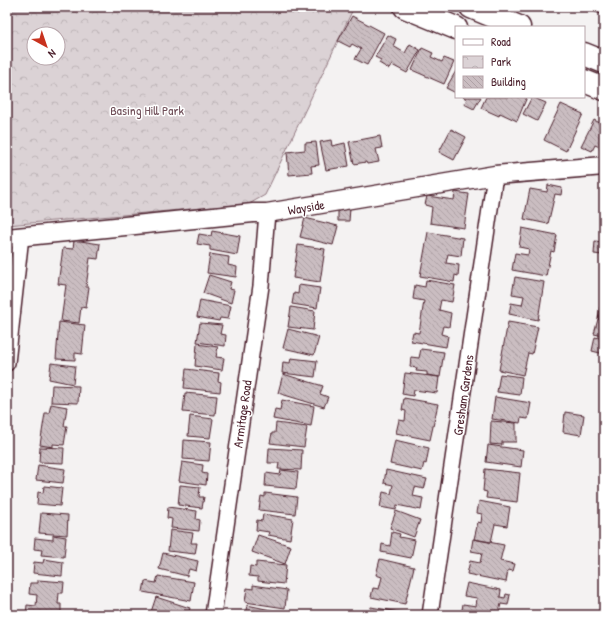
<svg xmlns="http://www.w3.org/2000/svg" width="611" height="622" viewBox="0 0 611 622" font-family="'Patrick Hand',sans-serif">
  <defs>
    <pattern id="park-crowns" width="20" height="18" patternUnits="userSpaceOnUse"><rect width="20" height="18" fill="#dbd2d5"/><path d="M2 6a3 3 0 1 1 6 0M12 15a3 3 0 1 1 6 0" fill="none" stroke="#bdb4b7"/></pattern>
    <pattern id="building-back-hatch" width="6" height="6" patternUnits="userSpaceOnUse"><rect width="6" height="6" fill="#cabdc1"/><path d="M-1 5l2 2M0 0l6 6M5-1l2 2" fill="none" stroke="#afa2a6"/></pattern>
  </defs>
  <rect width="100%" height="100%" fill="#f4f2f2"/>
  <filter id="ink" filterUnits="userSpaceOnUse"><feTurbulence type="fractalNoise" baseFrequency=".025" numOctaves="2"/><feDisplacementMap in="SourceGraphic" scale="8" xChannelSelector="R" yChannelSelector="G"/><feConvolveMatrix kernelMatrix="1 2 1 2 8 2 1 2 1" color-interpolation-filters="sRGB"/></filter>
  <g filter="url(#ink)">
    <path fill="url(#park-crowns)" stroke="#927880" fill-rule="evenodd" d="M 7,7 L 354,7 L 265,195 L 249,204 L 7,225 ZM 34,34 L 58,34 L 58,58 L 34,58 Z"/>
    <path fill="url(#building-back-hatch)" stroke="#4a1f2b" d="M 583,7 L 604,7 L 604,12 L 603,15 Z
      M 352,16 L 384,33 L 367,65 L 355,59 L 361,49 L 352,44 L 350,47 L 338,41 Z
      M 388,35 L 396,39 L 393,46 L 405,53 L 410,44 L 420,50 L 407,73 L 392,65 L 389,69 L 379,63 L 381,60 L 375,57 Z
      M 422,48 L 433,53 L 431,57 L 442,62 L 444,58 L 454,62 L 444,84 L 412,70 Z
      M 456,71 L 456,93 L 446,88 Z
      M 463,97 L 481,97 L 474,109 L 464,104 L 467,99 Z
      M 486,97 L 527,97 L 517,121 L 500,113 L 499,116 L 481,108 Z
      M 532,97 L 546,103 L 537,121 L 523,114 Z
      M 561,104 L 583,114 L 566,151 L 544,140 Z
      M 594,120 L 604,125 L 604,149 L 595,145 L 592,151 L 581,146 Z
      M 451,129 L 466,137 L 454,160 L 439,152 Z
      M 380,136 L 382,148 L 376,149 L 379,162 L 367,164 L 366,162 L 354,164 L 349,142 Z
      M 331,140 L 332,146 L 345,143 L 349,166 L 326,170 L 320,142 Z
      M 316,142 L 319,165 L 311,166 L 312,173 L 289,175 L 287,152 L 305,150 L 305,143 Z
      M 548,185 L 562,188 L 561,195 L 555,194 L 548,224 L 524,219 L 530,189 L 547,192 Z
      M 455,192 L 469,194 L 464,228 L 430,223 L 432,207 L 425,205 L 427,196 L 454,200 Z
      M 338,207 L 350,208 L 349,221 L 338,221 Z
      M 305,218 L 338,226 L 333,245 L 300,237 Z
      M 522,228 L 557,235 L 554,252 L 551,251 L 546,276 L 512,270 L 515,253 L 528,255 L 529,249 L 519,247 Z
      M 212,231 L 240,236 L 237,255 L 210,250 L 210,246 L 197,244 L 199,234 L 211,236 Z
      M 428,232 L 463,238 L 461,256 L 448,254 L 446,263 L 459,265 L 458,276 L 455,275 L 454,282 L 420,276 Z
      M 74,240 L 100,244 L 98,259 L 90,258 L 86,287 L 89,287 L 86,308 L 81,307 L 79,323 L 61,321 L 66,285 L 58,284 L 63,248 L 73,249 Z
      M 595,241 L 603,242 L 602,255 L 594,254 Z
      M 298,245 L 325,249 L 320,282 L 293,278 Z
      M 210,254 L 229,257 L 228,265 L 237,267 L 236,277 L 207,273 Z
      M 209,275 L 231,282 L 229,289 L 234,290 L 231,303 L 203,293 Z
      M 515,277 L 544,282 L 538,320 L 509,314 L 511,303 L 522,305 L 524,296 L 512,294 Z
      M 426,280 L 455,285 L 452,302 L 441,300 L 439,310 L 451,313 L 449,327 L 443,326 L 441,334 L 448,336 L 446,347 L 411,341 L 413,332 L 419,333 L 424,301 L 413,299 L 415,285 L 425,287 Z
      M 299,285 L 320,288 L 317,308 L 292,304 L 294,293 L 298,294 Z
      M 200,300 L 231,306 L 228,319 L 220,318 L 219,321 L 197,317 Z
      M 291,307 L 315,311 L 313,330 L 288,327 Z
      M 600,307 L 604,307 L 604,320 L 598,319 Z
      M 598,319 L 604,320 L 604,336 L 594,334 Z
      M 59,322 L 85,325 L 82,354 L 75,353 L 75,360 L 56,359 Z
      M 508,322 L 538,327 L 532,354 L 528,353 L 523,375 L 499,370 Z
      M 200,323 L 222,325 L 220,334 L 226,335 L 225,346 L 197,342 Z
      M 288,329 L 319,337 L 314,355 L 283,348 Z
      M 595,337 L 604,339 L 604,354 L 592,351 Z
      M 197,344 L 218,347 L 216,357 L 224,358 L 222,370 L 195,366 Z
      M 421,349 L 444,352 L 440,377 L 427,375 L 427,372 L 416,371 L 417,368 L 410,367 L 411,357 L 419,358 Z
      M 291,358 L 317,361 L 315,377 L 282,373 L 283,362 L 290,363 Z
      M 51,363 L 75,366 L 73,384 L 49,379 Z
      M 186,369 L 219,373 L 218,381 L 221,382 L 220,392 L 184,388 Z
      M 405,373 L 439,377 L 437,393 L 414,390 L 413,396 L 402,394 Z
      M 283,374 L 323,386 L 320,394 L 328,397 L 324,407 L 278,393 Z
      M 500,374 L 522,377 L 520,395 L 497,392 Z
      M 52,385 L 79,386 L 78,403 L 51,402 Z
      M 185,393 L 217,396 L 215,415 L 183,412 Z
      M 495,397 L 531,403 L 528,419 L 521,418 L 520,423 L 492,419 Z
      M 404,398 L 438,404 L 430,440 L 396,433 L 399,420 L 405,421 L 406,411 L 402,410 Z
      M 282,400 L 314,406 L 311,426 L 273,419 L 275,409 L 280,410 Z
      M 51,404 L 67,407 L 64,426 L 67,426 L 64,445 L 53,444 L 53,447 L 40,445 L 45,413 L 49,413 Z
      M 565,412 L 584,415 L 581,435 L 563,432 Z
      M 190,416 L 213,419 L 210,438 L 188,436 Z
      M 491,421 L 516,423 L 516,442 L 502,442 L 502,445 L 490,444 Z
      M 276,423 L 307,427 L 304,447 L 270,443 L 272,433 L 275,433 Z
      M 184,440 L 211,442 L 209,461 L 183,459 Z
      M 395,440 L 429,448 L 426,464 L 424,463 L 422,471 L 390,464 Z
      M 488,445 L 523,450 L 521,467 L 486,462 Z
      M 40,447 L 64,448 L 63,463 L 39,462 Z
      M 269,448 L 302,450 L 301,470 L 278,469 L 279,463 L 268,463 Z
      M 182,462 L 203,465 L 202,473 L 207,474 L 206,485 L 179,481 Z
      M 38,465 L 65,469 L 63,483 L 36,480 Z
      M 485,469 L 520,473 L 517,502 L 486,498 L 487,492 L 483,491 Z
      M 281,470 L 298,472 L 296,489 L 265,486 L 266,473 L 280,475 Z
      M 386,470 L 427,479 L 424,489 L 415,487 L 413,496 L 423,498 L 421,510 L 397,505 L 396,510 L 380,507 L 383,492 L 391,494 L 393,485 L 384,483 Z
      M 180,485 L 200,487 L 199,497 L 204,497 L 202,508 L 178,505 Z
      M 44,486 L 62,488 L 60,506 L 37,504 L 38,492 L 43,493 Z
      M 265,493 L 297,497 L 295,514 L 259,510 L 261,496 L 265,497 Z
      M 479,501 L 510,507 L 507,526 L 495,524 L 491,542 L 474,539 L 478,522 L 481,523 L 482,514 L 477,513 Z
      M 168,507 L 197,511 L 196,519 L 200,520 L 199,531 L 171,528 L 172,519 L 167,518 Z
      M 396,511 L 420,520 L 414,537 L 390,528 Z
      M 41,513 L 68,515 L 67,535 L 39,533 Z
      M 263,514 L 293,519 L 290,539 L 268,535 L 269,532 L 256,530 L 257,520 L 262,521 Z
      M 170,530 L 193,533 L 191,543 L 197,543 L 195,554 L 168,551 Z
      M 392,532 L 400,534 L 399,537 L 415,540 L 411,558 L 381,552 L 382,544 L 390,546 Z
      M 53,535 L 66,537 L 64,557 L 41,555 L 42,550 L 34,549 L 35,538 L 53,540 Z
      M 258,535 L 291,546 L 285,564 L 252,552 Z
      M 473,539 L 504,545 L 500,561 L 515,564 L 513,571 L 508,570 L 506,582 L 467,574 L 470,561 L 480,563 L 482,553 L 471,551 Z
      M 163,553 L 198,561 L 196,571 L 189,569 L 187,576 L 159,569 Z
      M 44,559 L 63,562 L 62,576 L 33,573 L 34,562 L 43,563 Z
      M 380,559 L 414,567 L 405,604 L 371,597 L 373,588 L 379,589 L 382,577 L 376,575 Z
      M 256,562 L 286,565 L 284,584 L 258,581 L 258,577 L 249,576 L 250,566 L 256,567 Z
      M 158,576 L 194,582 L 191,601 L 143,592 L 145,581 L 156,583 Z
      M 38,580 L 64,582 L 63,593 L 59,593 L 58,604 L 61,604 L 61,615 L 26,615 L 27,605 L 36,606 L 37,595 L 29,594 L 30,583 L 38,583 Z
      M 467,583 L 501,590 L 500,597 L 505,598 L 506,594 L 510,595 L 508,605 L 501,604 L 498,615 L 461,615 L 463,604 L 476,606 L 477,598 L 464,596 Z
      M 253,585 L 287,590 L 285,608 L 245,602 L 247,588 L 253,589 Z
      M 156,597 L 190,608 L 188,615 L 150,615 Z
      M 247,605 L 285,613 L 285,615 L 245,615 Z
      M 371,607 L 405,613 L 404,615 L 369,615 Z"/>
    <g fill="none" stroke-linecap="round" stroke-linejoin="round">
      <g stroke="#4a1f2b" stroke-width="18">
        <path id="minor" d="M 7,363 L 21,236
          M 213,615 L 261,286 L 267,213
          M 430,615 L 495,175"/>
      </g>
      <g stroke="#4a1f2b" stroke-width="21">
        <path id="tertiary" d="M 7,238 L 253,213 L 267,213 L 495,175 L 604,166"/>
      </g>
      <g stroke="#4a1f2b" stroke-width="25">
        <path id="trunk" d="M 405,7 L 456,28
          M 471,7 L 519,27
          M 584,54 L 604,62
          M 584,81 L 604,89"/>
      </g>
      <use href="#minor" stroke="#fff" stroke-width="15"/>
      <use href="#tertiary" stroke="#fff" stroke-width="18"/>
      <use href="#trunk" stroke="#fff" stroke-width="22"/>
    </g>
  </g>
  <g text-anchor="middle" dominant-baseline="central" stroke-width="3" stroke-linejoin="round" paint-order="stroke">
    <g font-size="13" fill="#6e4c56" stroke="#fff">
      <text x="147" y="110">Basing Hill Park</text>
    </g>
    <g font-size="13" fill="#4a1f2b" stroke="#fff">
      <text transform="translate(306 207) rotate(-10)">Wayside</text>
      <text transform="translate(463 395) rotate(-82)">Gresham Gardens</text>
      <text transform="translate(242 414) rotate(-82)">Armitage Road</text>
    </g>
  </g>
  <rect width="611" height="622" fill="none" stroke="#fff" stroke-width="24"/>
  <rect x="12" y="12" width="587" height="598" fill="none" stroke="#4a1f2b" stroke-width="1.5" filter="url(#ink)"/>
  <rect x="455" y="26" width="130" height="72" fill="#ffffff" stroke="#b7a5aa"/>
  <rect x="463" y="39" width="20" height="6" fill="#ffffff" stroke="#b7a5aa"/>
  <text x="491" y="46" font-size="12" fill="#4a1f2b">Road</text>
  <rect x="463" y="56" width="20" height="12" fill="url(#park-crowns)" stroke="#b7a5aa"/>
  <text x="491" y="66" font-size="12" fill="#4a1f2b">Park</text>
  <rect x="463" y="76" width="20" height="12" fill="url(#building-back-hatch)" stroke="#b7a5aa"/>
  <text x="491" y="86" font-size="12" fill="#4a1f2b">Building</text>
  <g transform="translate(46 46) rotate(140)"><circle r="19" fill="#ffffff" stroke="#b7a5aa"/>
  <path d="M0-3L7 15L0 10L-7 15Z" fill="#c8321e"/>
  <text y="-6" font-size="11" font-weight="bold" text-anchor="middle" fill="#4a1f2b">N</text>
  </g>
</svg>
